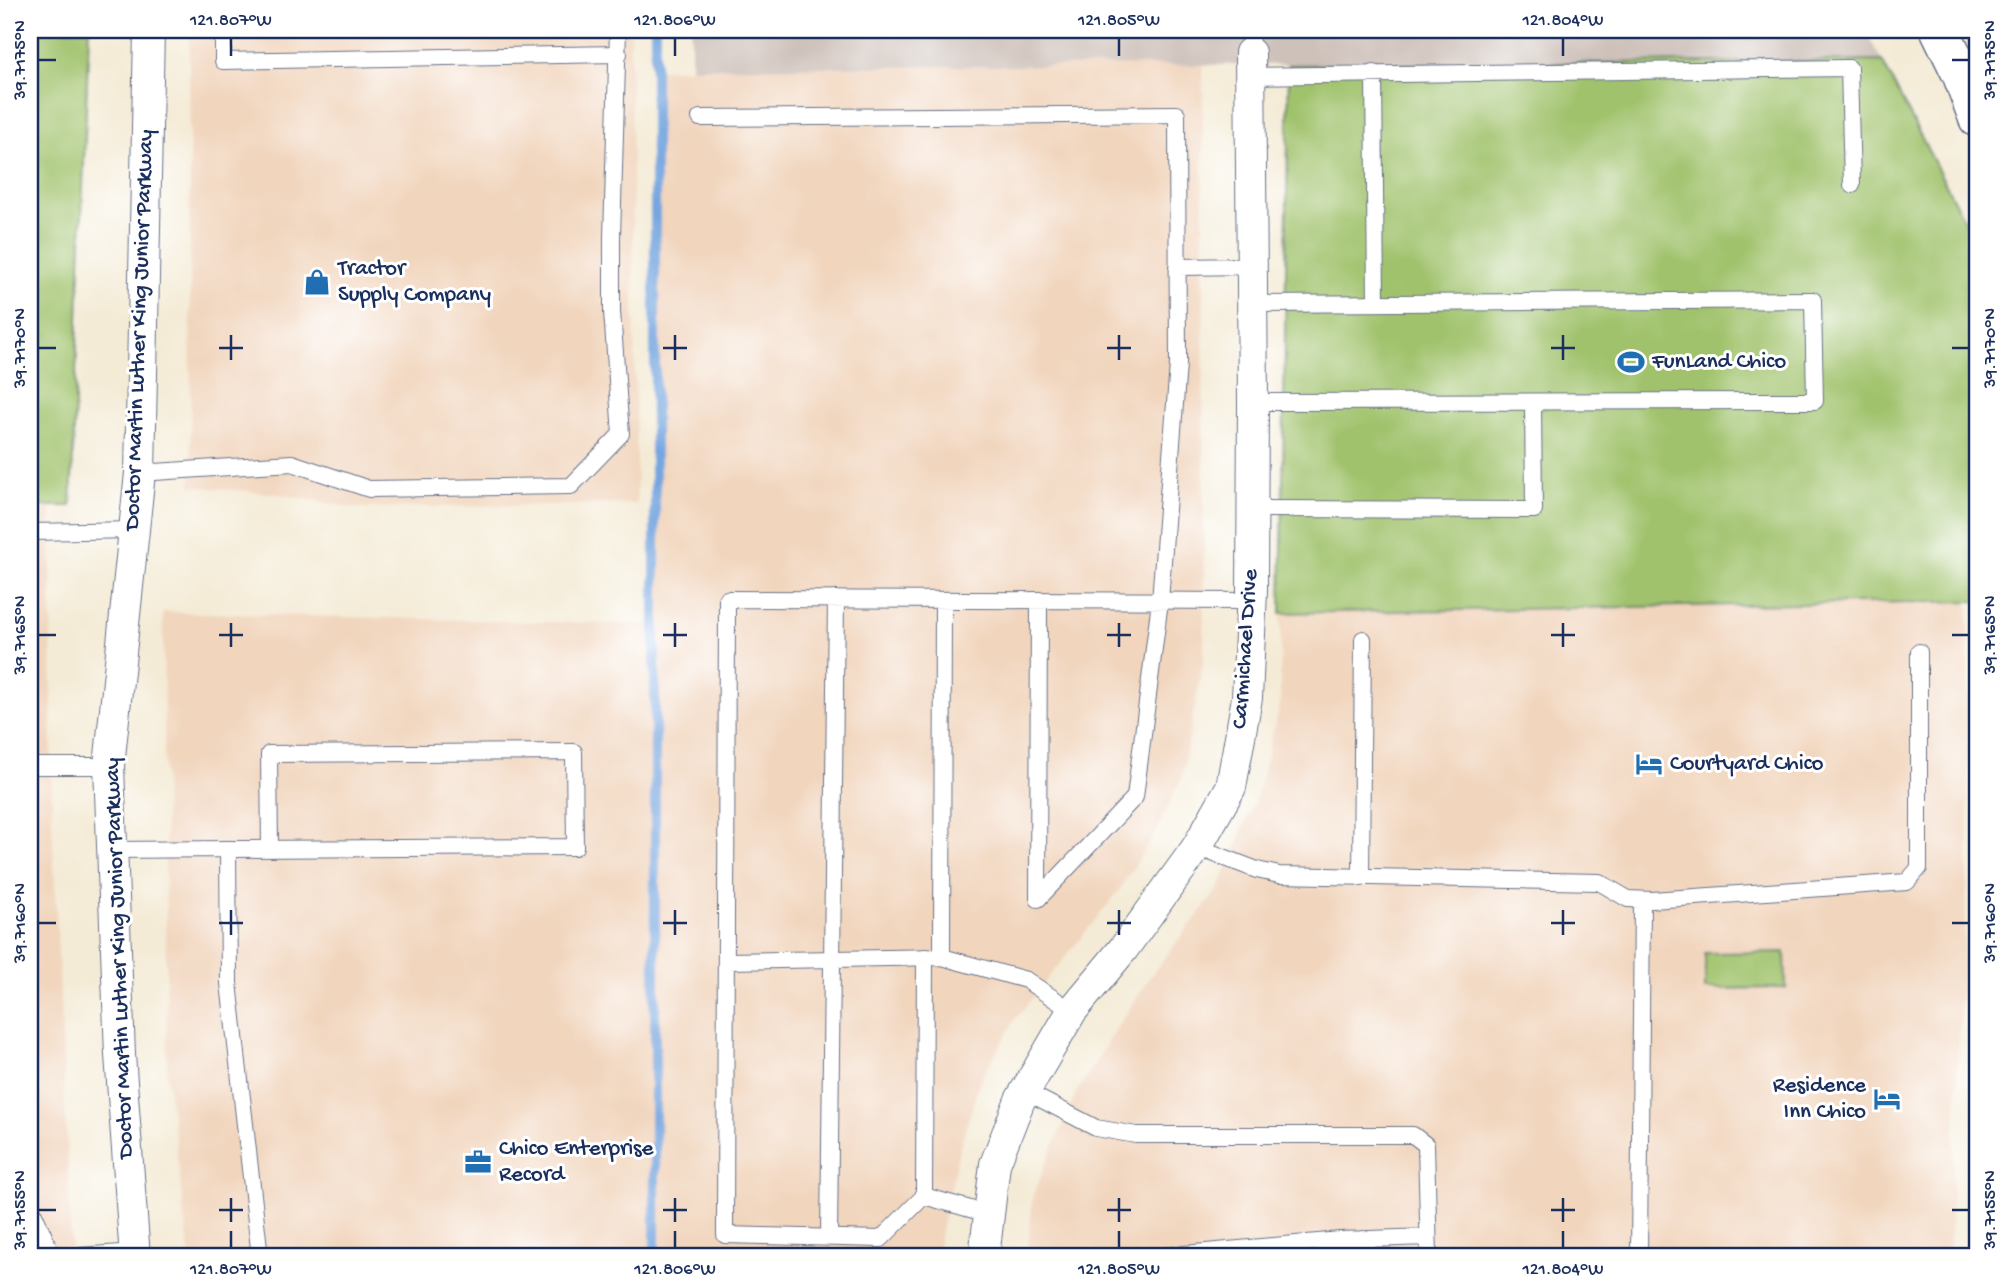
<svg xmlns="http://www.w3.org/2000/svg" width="2008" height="1287" viewBox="0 0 2008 1287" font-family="'Gochi Hand',sans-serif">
  <rect width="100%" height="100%" fill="#fff"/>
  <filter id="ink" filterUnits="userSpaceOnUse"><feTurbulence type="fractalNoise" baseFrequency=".0143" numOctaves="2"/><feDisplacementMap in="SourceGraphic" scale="14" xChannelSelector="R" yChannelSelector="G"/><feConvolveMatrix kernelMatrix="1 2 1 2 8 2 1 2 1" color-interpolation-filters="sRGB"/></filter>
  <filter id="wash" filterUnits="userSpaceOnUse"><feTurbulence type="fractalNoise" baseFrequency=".00686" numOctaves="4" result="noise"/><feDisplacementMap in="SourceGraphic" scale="28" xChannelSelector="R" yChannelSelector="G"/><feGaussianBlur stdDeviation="1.57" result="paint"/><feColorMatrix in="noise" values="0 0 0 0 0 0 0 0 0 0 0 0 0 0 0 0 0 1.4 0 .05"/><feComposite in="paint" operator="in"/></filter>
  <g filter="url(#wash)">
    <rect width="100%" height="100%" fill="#f4ebd6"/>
    <path fill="#f1d5bd" d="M 189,30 L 630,30 L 637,504 L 353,508 L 279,494 L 191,486 Z
      M 1203,65 L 1204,657 L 1182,777 L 1156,832 L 1118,892 L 1016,1018 L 980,1081 L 959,1150 L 939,1240 L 938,1257 L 190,1257 L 167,1077 L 163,612 L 657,625 L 656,69 Z
      M 30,506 L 51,506 L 52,819 L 72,1257 L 30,1257 Z
      M 1968,602 L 1968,856 L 1949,1257 L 1027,1257 L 1033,1195 L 1077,1091 L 1149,978 L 1219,888 L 1257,794 L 1280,704 L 1281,613 Z"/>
    <path fill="#cec1ba" d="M 691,30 L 1865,30 L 1882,61 L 691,68 Z"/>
    <path fill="#a0c26c" stroke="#5e7865" stroke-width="2" d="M 30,30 L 89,30 L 71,506 L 30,506 Z
      M 1882,61 L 1978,247 L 1978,601 L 1281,613 L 1289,65 Z
      M 1785,952 L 1786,988 L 1705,989 L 1705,953 Z"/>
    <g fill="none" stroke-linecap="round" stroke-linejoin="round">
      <path stroke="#74a6df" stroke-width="10" d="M 655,1257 L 655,30"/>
    </g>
  </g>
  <g filter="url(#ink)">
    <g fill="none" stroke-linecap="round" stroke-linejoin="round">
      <g stroke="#677188" stroke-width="18">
        <path id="lane" d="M 223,30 L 223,61 L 619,54
          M 1250,53 L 1251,30
          M 1374,73 L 1376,303
          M 1250,76 L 1849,68 L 1852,185
          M 700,118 L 1177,114 L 1178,364 L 1160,601 L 1135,797 L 1038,899 L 1039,600
          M 1177,267 L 1252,266
          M 1253,304 L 1813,300 L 1815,401 L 1253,402
          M 140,473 L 292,463 L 369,489 L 571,486 L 621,434 L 612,312 L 612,237 L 618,30
          M 1253,509 L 1534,510 L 1533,402
          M 30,532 L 135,530
          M 30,766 L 109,766
          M 1197,847 L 1257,870 L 1279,875 L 1599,882 L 1628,899 L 1652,900 L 1907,882 L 1919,868 L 1919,652
          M 112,850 L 228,849
          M 1361,878 L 1363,639
          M 942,957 L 943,600
          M 726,961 L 942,957 L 1026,980 L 1072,1011
          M 1025,1091 L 1096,1128 L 1136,1135 L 1413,1135 L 1426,1145 L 1429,1257
          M 924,1196 L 925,957
          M 30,1205 L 47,1243 L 48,1257
          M 988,1214 L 924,1196 L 881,1239 L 725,1235 L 727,599 L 1251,601
          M 829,1238 L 836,599
          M 1363,1239 L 1364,1257
          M 65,1257 L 135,1252
          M 260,1257 L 229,983 L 228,849 L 575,847 L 574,752 L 269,754 L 270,848
          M 1151,1257 L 1340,1240 L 1428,1237
          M 1639,1257 L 1642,900"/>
      </g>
      <g stroke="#677188" stroke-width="32">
        <path id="street" d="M 135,1257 L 120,1055 L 109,766 L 140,473 L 149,30
          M 984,1257 L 995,1164 L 1020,1100 L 1072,1011 L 1124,948 L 1197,847 L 1231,787 L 1247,698 L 1252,591 L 1253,402 L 1250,53"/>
      </g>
      <g stroke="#677188" stroke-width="41">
        <path id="highway" d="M 1940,30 L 1962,75 L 1978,118"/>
      </g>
      <use href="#lane" stroke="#fff" stroke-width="16"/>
      <use href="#street" stroke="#fff" stroke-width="30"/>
      <use href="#highway" stroke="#fff" stroke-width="38"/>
    </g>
  </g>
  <path fill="none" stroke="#1b2f5e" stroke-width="2.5" d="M 231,38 L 231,56M 675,38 L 675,56M 1119,38 L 1119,56M 1563,38 L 1563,56M 38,60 L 56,60M 1952,60 L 1969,60M 231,335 L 231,360M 675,335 L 675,360M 1119,335 L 1119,360M 1563,335 L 1563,360M 38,348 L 56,348M 219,348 L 243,348M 663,348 L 687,348M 1107,348 L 1131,348M 1551,348 L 1575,348M 1952,348 L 1969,348M 231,623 L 231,647M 675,623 L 675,647M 1119,623 L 1119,647M 1563,623 L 1563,647M 38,635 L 56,635M 219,635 L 243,635M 663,635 L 687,635M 1107,635 L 1131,635M 1551,635 L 1575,635M 1952,635 L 1969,635M 231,910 L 231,935M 675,910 L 675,935M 1119,910 L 1119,935M 1563,910 L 1563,935M 38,923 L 56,923M 219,923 L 243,923M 663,923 L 687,923M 1107,923 L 1131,923M 1551,923 L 1575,923M 1952,923 L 1969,923M 231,1198 L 231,1222M 675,1198 L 675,1222M 1119,1198 L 1119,1222M 1563,1198 L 1563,1222M 38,1210 L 56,1210M 219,1210 L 243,1210M 663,1210 L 687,1210M 1107,1210 L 1131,1210M 1551,1210 L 1575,1210M 1952,1210 L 1969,1210M 231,1231 L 231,1248M 675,1231 L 675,1248M 1119,1231 L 1119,1248M 1563,1231 L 1563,1248"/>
  <defs>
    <g id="shop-bare" transform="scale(2.1)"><path d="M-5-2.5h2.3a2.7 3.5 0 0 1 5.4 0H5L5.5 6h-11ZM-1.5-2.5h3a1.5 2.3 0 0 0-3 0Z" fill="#1f6fb2" stroke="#fff" stroke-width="2.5" paint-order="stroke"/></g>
    <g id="stadium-bare" transform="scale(2.1)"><path d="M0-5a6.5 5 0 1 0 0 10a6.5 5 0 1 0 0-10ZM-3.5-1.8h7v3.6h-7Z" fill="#1f6fb2" stroke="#fff" stroke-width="2.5" paint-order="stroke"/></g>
    <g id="hotel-bare" transform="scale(2.1)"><path d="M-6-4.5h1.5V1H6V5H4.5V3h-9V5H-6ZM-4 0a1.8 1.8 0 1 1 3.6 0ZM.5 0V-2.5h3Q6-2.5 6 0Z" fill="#1f6fb2" stroke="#fff" stroke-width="2.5" paint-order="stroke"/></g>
    <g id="office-bare" transform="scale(2.1)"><path d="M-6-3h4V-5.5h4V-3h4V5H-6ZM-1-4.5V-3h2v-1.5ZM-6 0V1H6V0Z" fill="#1f6fb2" stroke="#fff" stroke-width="2.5" paint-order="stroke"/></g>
  </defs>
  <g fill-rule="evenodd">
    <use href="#shop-bare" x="317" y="282"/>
    <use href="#stadium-bare" x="1631" y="362"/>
    <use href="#hotel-bare" x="1649" y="764"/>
    <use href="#hotel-bare" x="1887" y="1099"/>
    <use href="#office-bare" x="478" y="1162"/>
  </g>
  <g text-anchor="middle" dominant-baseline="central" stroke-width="6" stroke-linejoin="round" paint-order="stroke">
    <g font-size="23" fill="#1b2f5e" stroke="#fff" text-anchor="start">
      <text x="338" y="269">Tractor<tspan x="338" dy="26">Supply Company</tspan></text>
      <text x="1652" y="362">FunLand Chico</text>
      <text x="1670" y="764">Courtyard Chico</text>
      <text x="1866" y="1086" text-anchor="end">Residence<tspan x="1866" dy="26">Inn Chico</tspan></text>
      <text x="499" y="1149">Chico Enterprise<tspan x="499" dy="26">Record</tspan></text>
    </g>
    <g font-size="23" fill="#1b2f5e" stroke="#fff">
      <text transform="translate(140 330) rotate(-88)">Doctor Martin Luther King Junior Parkway</text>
      <text transform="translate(1246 649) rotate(-86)">Carmichael Drive</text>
      <text transform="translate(120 958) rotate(-92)">Doctor Martin Luther King Junior Parkway</text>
    </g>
  </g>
  <rect width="2008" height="1287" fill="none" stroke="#fff" stroke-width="77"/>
  <rect x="38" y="38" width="1931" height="1210" fill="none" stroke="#1b2f5e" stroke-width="2.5"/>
  <g font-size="18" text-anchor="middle" fill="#1b2f5e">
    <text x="231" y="25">121.807°W</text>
    <text x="675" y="25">121.806°W</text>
    <text x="1119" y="25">121.805°W</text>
    <text x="1563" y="25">121.804°W</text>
    <text transform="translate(19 60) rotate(-90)" y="6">39.7175°N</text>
    <text transform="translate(1989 60) rotate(-90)" y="6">39.7175°N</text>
    <text transform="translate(19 348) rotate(-90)" y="6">39.7170°N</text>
    <text transform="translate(1989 348) rotate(-90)" y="6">39.7170°N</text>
    <text transform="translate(19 635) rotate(-90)" y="6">39.7165°N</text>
    <text transform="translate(1989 635) rotate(-90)" y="6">39.7165°N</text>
    <text transform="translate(19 923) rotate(-90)" y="6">39.7160°N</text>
    <text transform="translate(1989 923) rotate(-90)" y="6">39.7160°N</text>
    <text transform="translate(19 1210) rotate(-90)" y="6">39.7155°N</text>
    <text transform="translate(1989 1210) rotate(-90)" y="6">39.7155°N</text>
    <text x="231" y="1274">121.807°W</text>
    <text x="675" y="1274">121.806°W</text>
    <text x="1119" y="1274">121.805°W</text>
    <text x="1563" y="1274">121.804°W</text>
  </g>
</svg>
